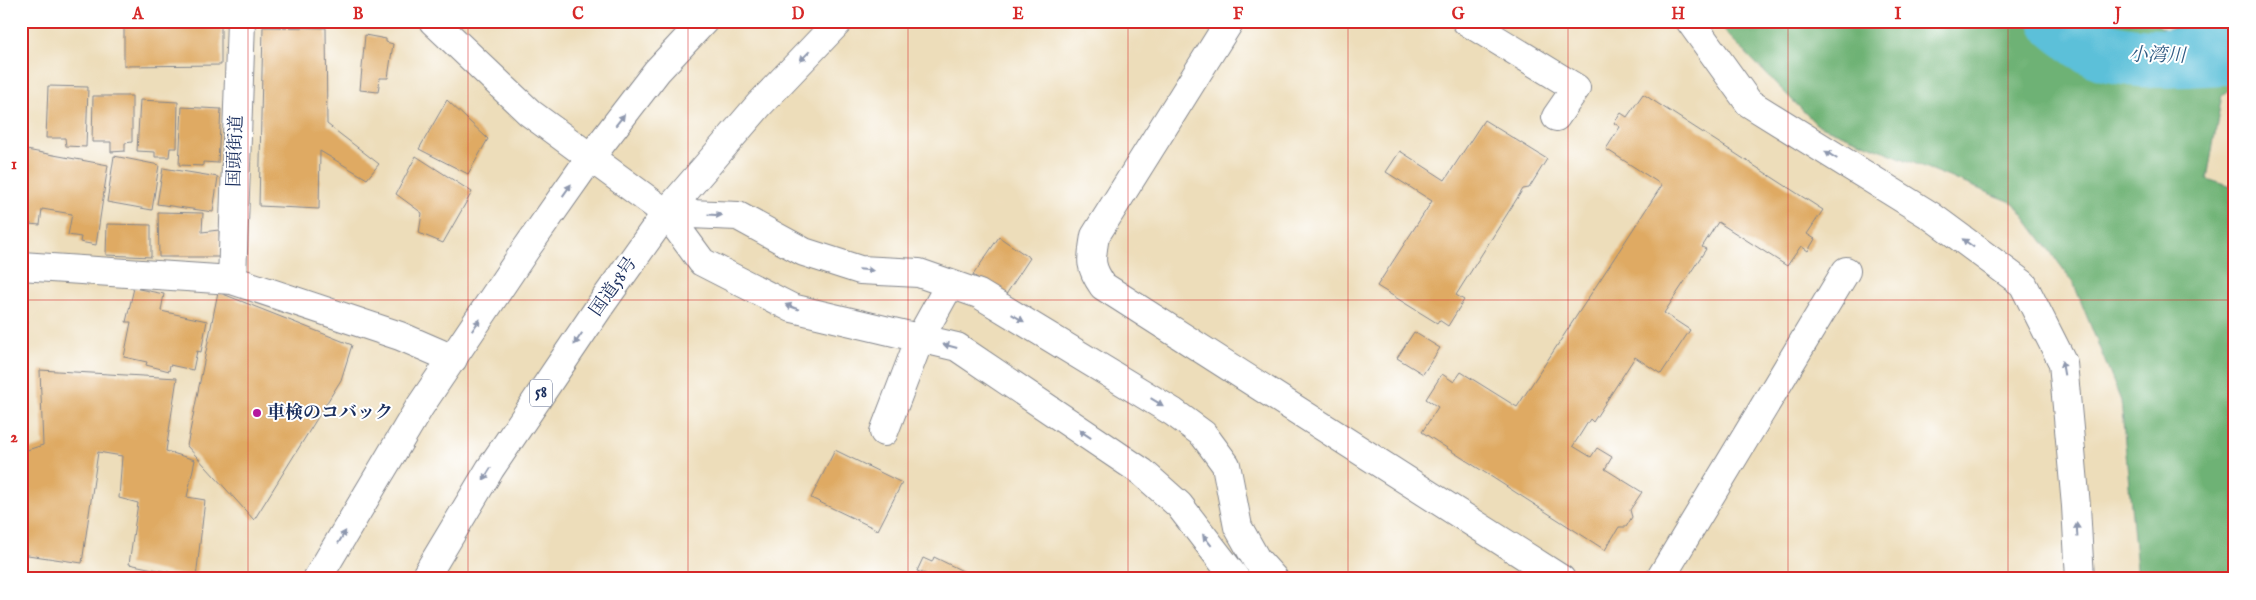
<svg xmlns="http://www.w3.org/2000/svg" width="2256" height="600" viewBox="0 0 2256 600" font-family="'IM FELL English','Noto Serif JP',serif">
  <rect width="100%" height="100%" fill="#fff"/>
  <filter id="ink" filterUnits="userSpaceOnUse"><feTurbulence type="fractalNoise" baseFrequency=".02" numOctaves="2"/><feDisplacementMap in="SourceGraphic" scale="10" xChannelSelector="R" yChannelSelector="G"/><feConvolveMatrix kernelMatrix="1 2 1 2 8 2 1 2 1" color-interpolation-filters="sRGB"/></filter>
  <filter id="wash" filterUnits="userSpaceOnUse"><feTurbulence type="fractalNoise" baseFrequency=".0096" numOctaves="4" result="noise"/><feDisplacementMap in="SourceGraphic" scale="20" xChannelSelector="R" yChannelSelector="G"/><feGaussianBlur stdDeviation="1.12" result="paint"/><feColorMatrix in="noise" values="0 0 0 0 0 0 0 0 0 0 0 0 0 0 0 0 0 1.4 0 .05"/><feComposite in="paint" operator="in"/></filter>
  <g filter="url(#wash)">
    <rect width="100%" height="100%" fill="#edddba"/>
    <path fill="#6eb275" stroke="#44706a" d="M 1719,21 L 2152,21 L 2165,30 L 2191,21 L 2235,21 L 2235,85 L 2222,95 L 2207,179 L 2235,188 L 2235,579 L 2138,579 L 2121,401 L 2073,282 L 2014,203 L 1816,124 L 1728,35 Z"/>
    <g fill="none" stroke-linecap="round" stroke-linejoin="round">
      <path stroke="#5bc0d9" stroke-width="59" d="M 2059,21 C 2071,32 2095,50 2111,53 C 2151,63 2195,56 2235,55"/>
    </g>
    <g id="blocks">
      <path fill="#dfaa64" d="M 124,21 L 221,21 L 221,65 L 124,66 Z
        M 263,27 L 326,28 L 327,124 L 379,164 L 367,179 L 320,151 L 319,209 L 259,206 Z
        M 365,35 L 386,39 L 386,42 L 393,44 L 388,78 L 380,78 L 378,92 L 360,90 Z
        M 48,86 L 88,87 L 86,147 L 66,146 L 65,138 L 46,138 Z
        M 1643,94 L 1823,210 L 1807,234 L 1815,239 L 1808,251 L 1801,246 L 1787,266 L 1718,222 L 1702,247 L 1706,249 L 1664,313 L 1690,330 L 1661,374 L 1635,357 L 1593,422 L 1590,419 L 1573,446 L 1591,457 L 1597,448 L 1612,457 L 1605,469 L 1642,492 L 1630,510 L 1632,517 L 1626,527 L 1619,527 L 1605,550 L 1422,432 L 1438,407 L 1426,399 L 1442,374 L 1454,382 L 1461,372 L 1517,407 L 1662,185 L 1606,149 L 1620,127 L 1614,123 L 1621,113 L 1627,117 Z
        M 93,96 L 132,96 L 132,142 L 125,143 L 125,151 L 111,152 L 111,142 L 92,142 Z
        M 140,100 L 178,102 L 177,148 L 170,148 L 169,157 L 155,157 L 155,152 L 137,151 Z
        M 447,100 L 488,139 L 468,174 L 419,149 Z
        M 182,107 L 221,109 L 218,163 L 203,162 L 203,166 L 179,165 Z
        M 1484,120 L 1547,159 L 1529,188 L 1523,189 L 1456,295 L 1464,300 L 1448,326 L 1439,320 L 1437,323 L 1377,286 L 1432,201 L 1386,172 L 1400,151 L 1445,180 Z
        M 21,149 L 108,165 L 96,245 L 80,242 L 81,237 L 68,235 L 72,214 L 42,209 L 40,225 L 29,224 L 25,248 L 21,247 Z
        M 114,156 L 159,165 L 152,210 L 107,202 Z
        M 416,156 L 472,192 L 443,243 L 419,233 L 422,213 L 396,194 Z
        M 163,168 L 218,177 L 213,212 L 157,204 Z
        M 158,212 L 203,213 L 202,232 L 219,230 L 220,257 L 159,257 Z
        M 107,224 L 151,225 L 151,257 L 106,255 Z
        M 999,237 L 1030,258 L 1005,296 L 973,275 Z
        M 134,288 L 164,294 L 161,311 L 207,321 L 201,352 L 197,351 L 193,370 L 170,365 L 169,371 L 146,365 L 147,362 L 124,357 L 131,322 L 126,322 Z
        M 218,292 L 352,345 L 341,380 L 254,520 L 187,446 Z
        M 21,321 L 28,322 L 24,339 L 21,338 Z
        M 1414,332 L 1440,348 L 1423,374 L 1397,358 Z
        M 40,370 L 177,378 L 166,451 L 195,460 L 187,497 L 205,500 L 196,578 L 129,564 L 138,503 L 119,498 L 122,456 L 98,452 L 82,563 L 21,554 L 21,471 L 24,451 L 43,445 Z
        M 835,450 L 902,483 L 878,530 L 811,498 Z
        M 934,557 L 973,576 L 971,579 L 926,579 L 928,575 L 917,571 L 923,558 L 932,562 Z"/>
    </g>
  </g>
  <g filter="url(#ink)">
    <use href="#blocks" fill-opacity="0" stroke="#84868c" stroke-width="1"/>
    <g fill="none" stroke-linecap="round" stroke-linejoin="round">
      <g stroke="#84868c" stroke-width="30">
        <path id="minor" d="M 433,21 L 530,113 L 666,213 L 702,262 L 792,308 L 957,347 L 1142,472 L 1179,505 L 1236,579
          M 1230,21 L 1095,236 C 1091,260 1089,266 1103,286 L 1561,579
          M 1466,21 L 1576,88 L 1556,117
          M 1690,21 L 1749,103 L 1931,216 L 2023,284 L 2063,363 L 2076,506 L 2080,579
          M 666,213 L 738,216 L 804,252 L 860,270 L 919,273 L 979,294 L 1173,412 L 1203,434 L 1226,465 L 1238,527 L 1256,559 L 1274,579
          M 21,266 L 232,280 L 400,336 L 453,359
          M 232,280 L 241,21
          M 884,432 L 920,338 L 950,284
          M 1660,579 L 1846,271"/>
      </g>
      <g stroke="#84868c" stroke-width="30">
        <path id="highway" d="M 317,579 L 419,408 L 526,249 L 590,158 L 657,71 L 704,21
          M 424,579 L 490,469 L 600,306 L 666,213 L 759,105 L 839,21"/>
      </g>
      <use href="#minor" stroke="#fff" stroke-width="28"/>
      <use href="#highway" stroke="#fff" stroke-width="28"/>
    </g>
    <defs><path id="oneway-solid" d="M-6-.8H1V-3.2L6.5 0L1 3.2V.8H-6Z" transform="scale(1.25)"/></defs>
    <g fill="#8d97ae">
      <use href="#oneway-solid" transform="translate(805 56) rotate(134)"/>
      <use href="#oneway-solid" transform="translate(620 120) rotate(-52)"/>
      <use href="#oneway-solid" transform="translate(1831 155) rotate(-148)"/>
      <use href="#oneway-solid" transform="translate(567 190) rotate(-55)"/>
      <use href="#oneway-solid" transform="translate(715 215) rotate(3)"/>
      <use href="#oneway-solid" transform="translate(1968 243) rotate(-144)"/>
      <use href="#oneway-solid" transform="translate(866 270) rotate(5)"/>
      <use href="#oneway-solid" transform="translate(792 307) rotate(-159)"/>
      <use href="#oneway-solid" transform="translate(1018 318) rotate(31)"/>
      <use href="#oneway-solid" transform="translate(476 325) rotate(-56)"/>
      <use href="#oneway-solid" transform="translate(578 339) rotate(124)"/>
      <use href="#oneway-solid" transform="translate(950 346) rotate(-165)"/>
      <use href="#oneway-solid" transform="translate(2063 368) rotate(-100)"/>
      <use href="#oneway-solid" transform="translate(1157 402) rotate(31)"/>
      <use href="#oneway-solid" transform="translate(1085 434) rotate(-146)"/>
      <use href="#oneway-solid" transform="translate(487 474) rotate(122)"/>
      <use href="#oneway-solid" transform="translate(2077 530) rotate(-93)"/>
      <use href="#oneway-solid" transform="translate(342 537) rotate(-59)"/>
      <use href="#oneway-solid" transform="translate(1207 540) rotate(-128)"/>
    </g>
  </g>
  <path fill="none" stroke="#d62828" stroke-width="1" stroke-opacity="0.55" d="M 248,21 L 248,579M 468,21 L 468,579M 688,21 L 688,579M 908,21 L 908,579M 1128,21 L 1128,579M 1348,21 L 1348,579M 1568,21 L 1568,579M 1788,21 L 1788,579M 2008,21 L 2008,579M 21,300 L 2235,300"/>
  <circle fill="#b5179e" stroke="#fff" stroke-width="2" cx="257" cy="413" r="5"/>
  <g text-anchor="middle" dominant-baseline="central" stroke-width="4" stroke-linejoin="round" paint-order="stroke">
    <rect fill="#fff" stroke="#5f6d8e" stroke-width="1" x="530" y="379.5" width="22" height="27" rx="4"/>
    <g font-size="16" font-weight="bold" fill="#1b2f5e">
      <text x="541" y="393">58</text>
    </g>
    <g font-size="18" fill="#1b2f5e" stroke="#fff">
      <text transform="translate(236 151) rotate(-88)">国頭街道</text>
      <text transform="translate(614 287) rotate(-55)">国道58号</text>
    </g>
    <g font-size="18" font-weight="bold" fill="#1b2f5e" stroke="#fff" text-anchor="start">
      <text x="267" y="413">車検のコバック</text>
    </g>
    <g font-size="19" font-style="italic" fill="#2e5a83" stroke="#fff">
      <text transform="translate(2157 56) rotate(1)">小湾川</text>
    </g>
  </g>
  <rect width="2256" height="600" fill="none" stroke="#fff" stroke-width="55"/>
  <rect x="28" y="28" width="2200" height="544" fill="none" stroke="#d62828" stroke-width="2"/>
  <g font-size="16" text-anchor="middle" font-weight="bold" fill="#d62828">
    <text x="138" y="19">A</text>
    <text x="358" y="19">B</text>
    <text x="578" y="19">C</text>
    <text x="798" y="19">D</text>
    <text x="1018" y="19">E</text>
    <text x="1238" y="19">F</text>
    <text x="1458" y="19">G</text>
    <text x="1678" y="19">H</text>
    <text x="1898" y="19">I</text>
    <text x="2118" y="19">J</text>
    <text x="14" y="169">1</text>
    <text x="14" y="442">2</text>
  </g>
</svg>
